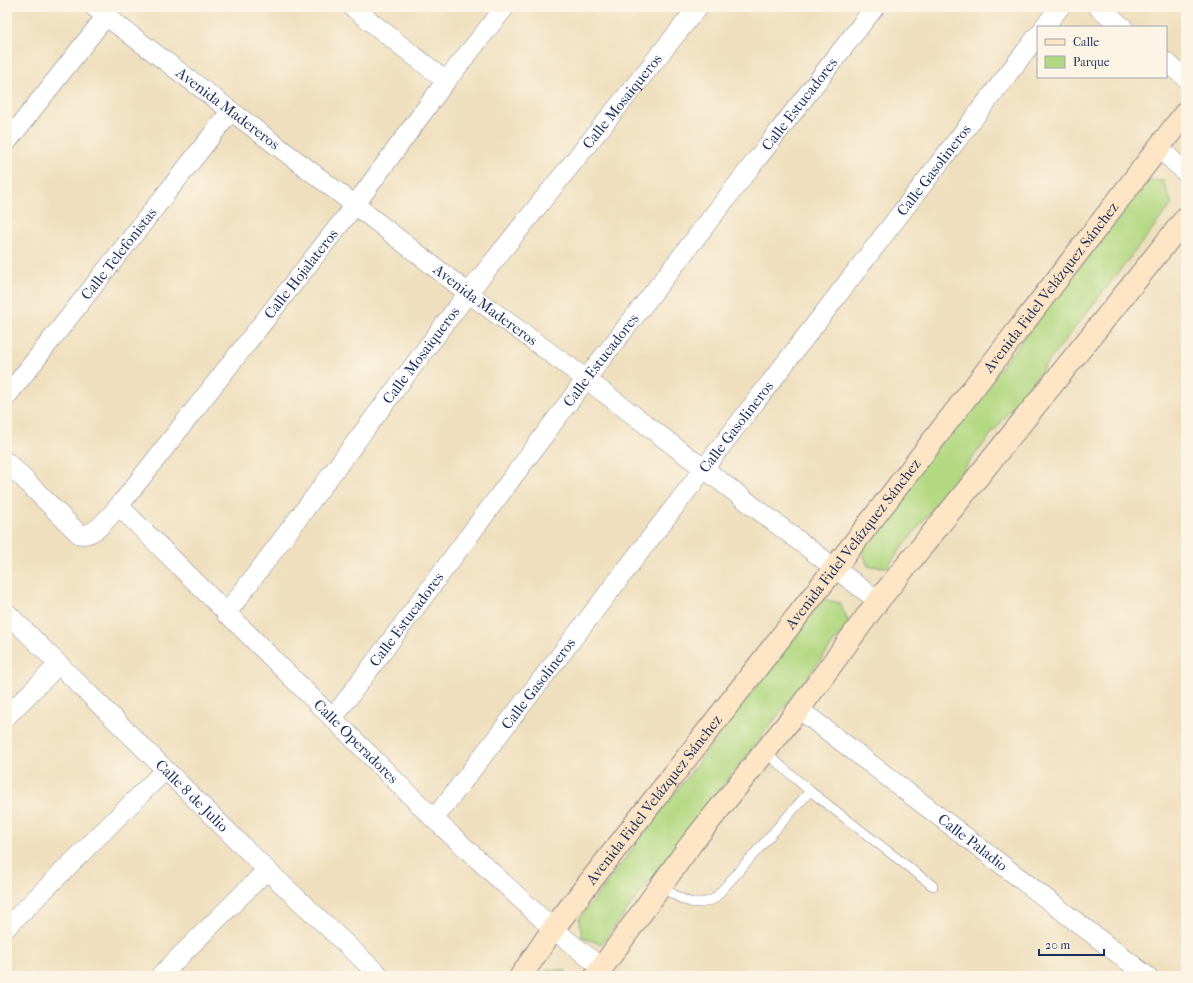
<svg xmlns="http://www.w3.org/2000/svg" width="1193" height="983" viewBox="0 0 1193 983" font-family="'IM FELL French Canon',serif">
  <rect width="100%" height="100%" fill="#fcf5e5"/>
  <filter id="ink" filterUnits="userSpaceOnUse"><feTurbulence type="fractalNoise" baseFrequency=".025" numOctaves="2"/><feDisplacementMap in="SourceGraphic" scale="8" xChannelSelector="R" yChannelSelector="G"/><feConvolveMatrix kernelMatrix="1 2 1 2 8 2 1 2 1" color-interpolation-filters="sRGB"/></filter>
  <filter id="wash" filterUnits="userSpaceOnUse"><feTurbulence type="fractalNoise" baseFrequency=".012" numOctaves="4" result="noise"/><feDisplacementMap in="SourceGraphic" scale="16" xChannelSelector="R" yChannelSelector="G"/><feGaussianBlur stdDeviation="0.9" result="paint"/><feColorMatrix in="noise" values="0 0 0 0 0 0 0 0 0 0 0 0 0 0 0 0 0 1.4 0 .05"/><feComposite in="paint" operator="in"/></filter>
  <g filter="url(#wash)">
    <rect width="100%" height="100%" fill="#efdfbe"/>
    <path fill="#b2d881" stroke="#668470" d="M 1148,180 L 1163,181 L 1172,204 L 887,567 L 868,566 L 860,546 Z
      M 823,599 L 840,603 L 849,623 L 601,944 L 582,937 L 579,919 Z
      M 547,969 L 565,970 L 567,976 L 541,976 Z"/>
  </g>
  <g filter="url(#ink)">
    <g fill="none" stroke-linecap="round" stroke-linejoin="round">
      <g stroke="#85878e" stroke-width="10">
        <path id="service" d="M 765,752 L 810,791 L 933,886
          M 661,887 C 681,898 691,909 714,899 L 810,791"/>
      </g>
      <g stroke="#85878e" stroke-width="20">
        <g id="minor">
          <path id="s1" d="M 94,7 L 355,205 L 468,293 L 586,379 L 878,601"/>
          <path d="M 352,7 L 446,81"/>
          <path d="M 1098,7 L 1123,27"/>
          <path d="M 1044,27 L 1060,7"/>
          <path d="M 1166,62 L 1186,78"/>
          <path d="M 7,142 L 106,16"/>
          <path d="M 1159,148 L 1186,173"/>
          <path id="s2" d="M 7,396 L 231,111"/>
          <path id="s3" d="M 7,462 L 79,534 C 95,538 108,517 119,506 L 355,205 L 446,81 L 505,7"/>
          <path id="s4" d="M 119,506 L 434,819 L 553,929 L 602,968"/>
          <path id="s5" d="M 7,613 L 267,870 L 380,976"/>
          <path id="s6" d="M 226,614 L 468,293 L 698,7"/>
          <path id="s7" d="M 799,709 L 1147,976"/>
          <path d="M 7,716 L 58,665"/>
          <path id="s8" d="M 333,718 L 586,379 L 875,7"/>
          <path id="s9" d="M 434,819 L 1038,35"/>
          <path d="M 7,927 L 165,770"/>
          <path d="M 160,976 L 267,870"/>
        </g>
      </g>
      <g stroke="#85878e" stroke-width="24">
        <g id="secondary">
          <path id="s10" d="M 521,976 L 553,929 L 834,569 L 1186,112"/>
          <path d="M 596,976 L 691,844 L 799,709 L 878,601 L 1186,218"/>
        </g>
      </g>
      <use href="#service" stroke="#fff" stroke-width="9"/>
      <use href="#minor" stroke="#fff" stroke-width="19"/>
      <use href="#secondary" stroke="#fee5c5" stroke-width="22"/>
    </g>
  </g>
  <g text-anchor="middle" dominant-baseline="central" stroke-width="3" stroke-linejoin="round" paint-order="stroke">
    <g font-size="15" fill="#1b2f5e" stroke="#fcf5e5">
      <text stroke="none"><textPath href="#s6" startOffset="648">Calle Mosaiqueros</textPath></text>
      <text stroke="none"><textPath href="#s8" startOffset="771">Calle Estucadores</textPath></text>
      <text stroke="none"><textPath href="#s1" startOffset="168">Avenida Madereros</textPath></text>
      <text stroke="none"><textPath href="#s9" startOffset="819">Calle Gasolineros</textPath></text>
      <text stroke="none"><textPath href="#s2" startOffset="181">Calle Telefonistas</textPath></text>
      <text stroke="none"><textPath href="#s3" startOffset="448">Calle Hojalateros</textPath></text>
      <text stroke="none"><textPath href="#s10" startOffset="869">Avenida Fidel Velázquez Sánchez</textPath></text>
      <text stroke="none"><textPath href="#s1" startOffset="492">Avenida Madereros</textPath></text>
      <text stroke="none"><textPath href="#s6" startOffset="324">Calle Mosaiqueros</textPath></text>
      <text stroke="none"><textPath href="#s8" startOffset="447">Calle Estucadores</textPath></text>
      <text stroke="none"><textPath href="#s9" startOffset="495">Calle Gasolineros</textPath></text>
      <text stroke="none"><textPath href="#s10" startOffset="545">Avenida Fidel Velázquez Sánchez</textPath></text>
      <text stroke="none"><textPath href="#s8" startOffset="123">Calle Estucadores</textPath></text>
      <text stroke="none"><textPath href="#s9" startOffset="171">Calle Gasolineros</textPath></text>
      <text stroke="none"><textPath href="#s4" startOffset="334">Calle Operadores</textPath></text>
      <text stroke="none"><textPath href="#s5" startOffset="260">Calle 8 de Julio</textPath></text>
      <text stroke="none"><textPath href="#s10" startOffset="221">Avenida Fidel Velázquez Sánchez</textPath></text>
      <text stroke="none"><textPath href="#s7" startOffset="219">Calle Paladio</textPath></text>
    </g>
  </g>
  <rect width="1193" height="983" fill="none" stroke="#fcf5e5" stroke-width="24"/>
  <rect x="1037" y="26" width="130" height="52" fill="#fcf5e5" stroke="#a2a6af"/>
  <rect x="1045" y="39" width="20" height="6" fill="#fee5c5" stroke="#a2a6af"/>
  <text x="1073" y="46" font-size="12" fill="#1b2f5e">Calle</text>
  <rect x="1045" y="56" width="20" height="12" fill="#b2d881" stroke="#a2a6af"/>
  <text x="1073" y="66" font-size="12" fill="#1b2f5e">Parque</text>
  <path d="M1039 949v6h65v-6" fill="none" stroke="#1b2f5e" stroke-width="2"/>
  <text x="1045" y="949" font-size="12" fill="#1b2f5e" stroke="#fcf5e5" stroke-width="3" paint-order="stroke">20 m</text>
</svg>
